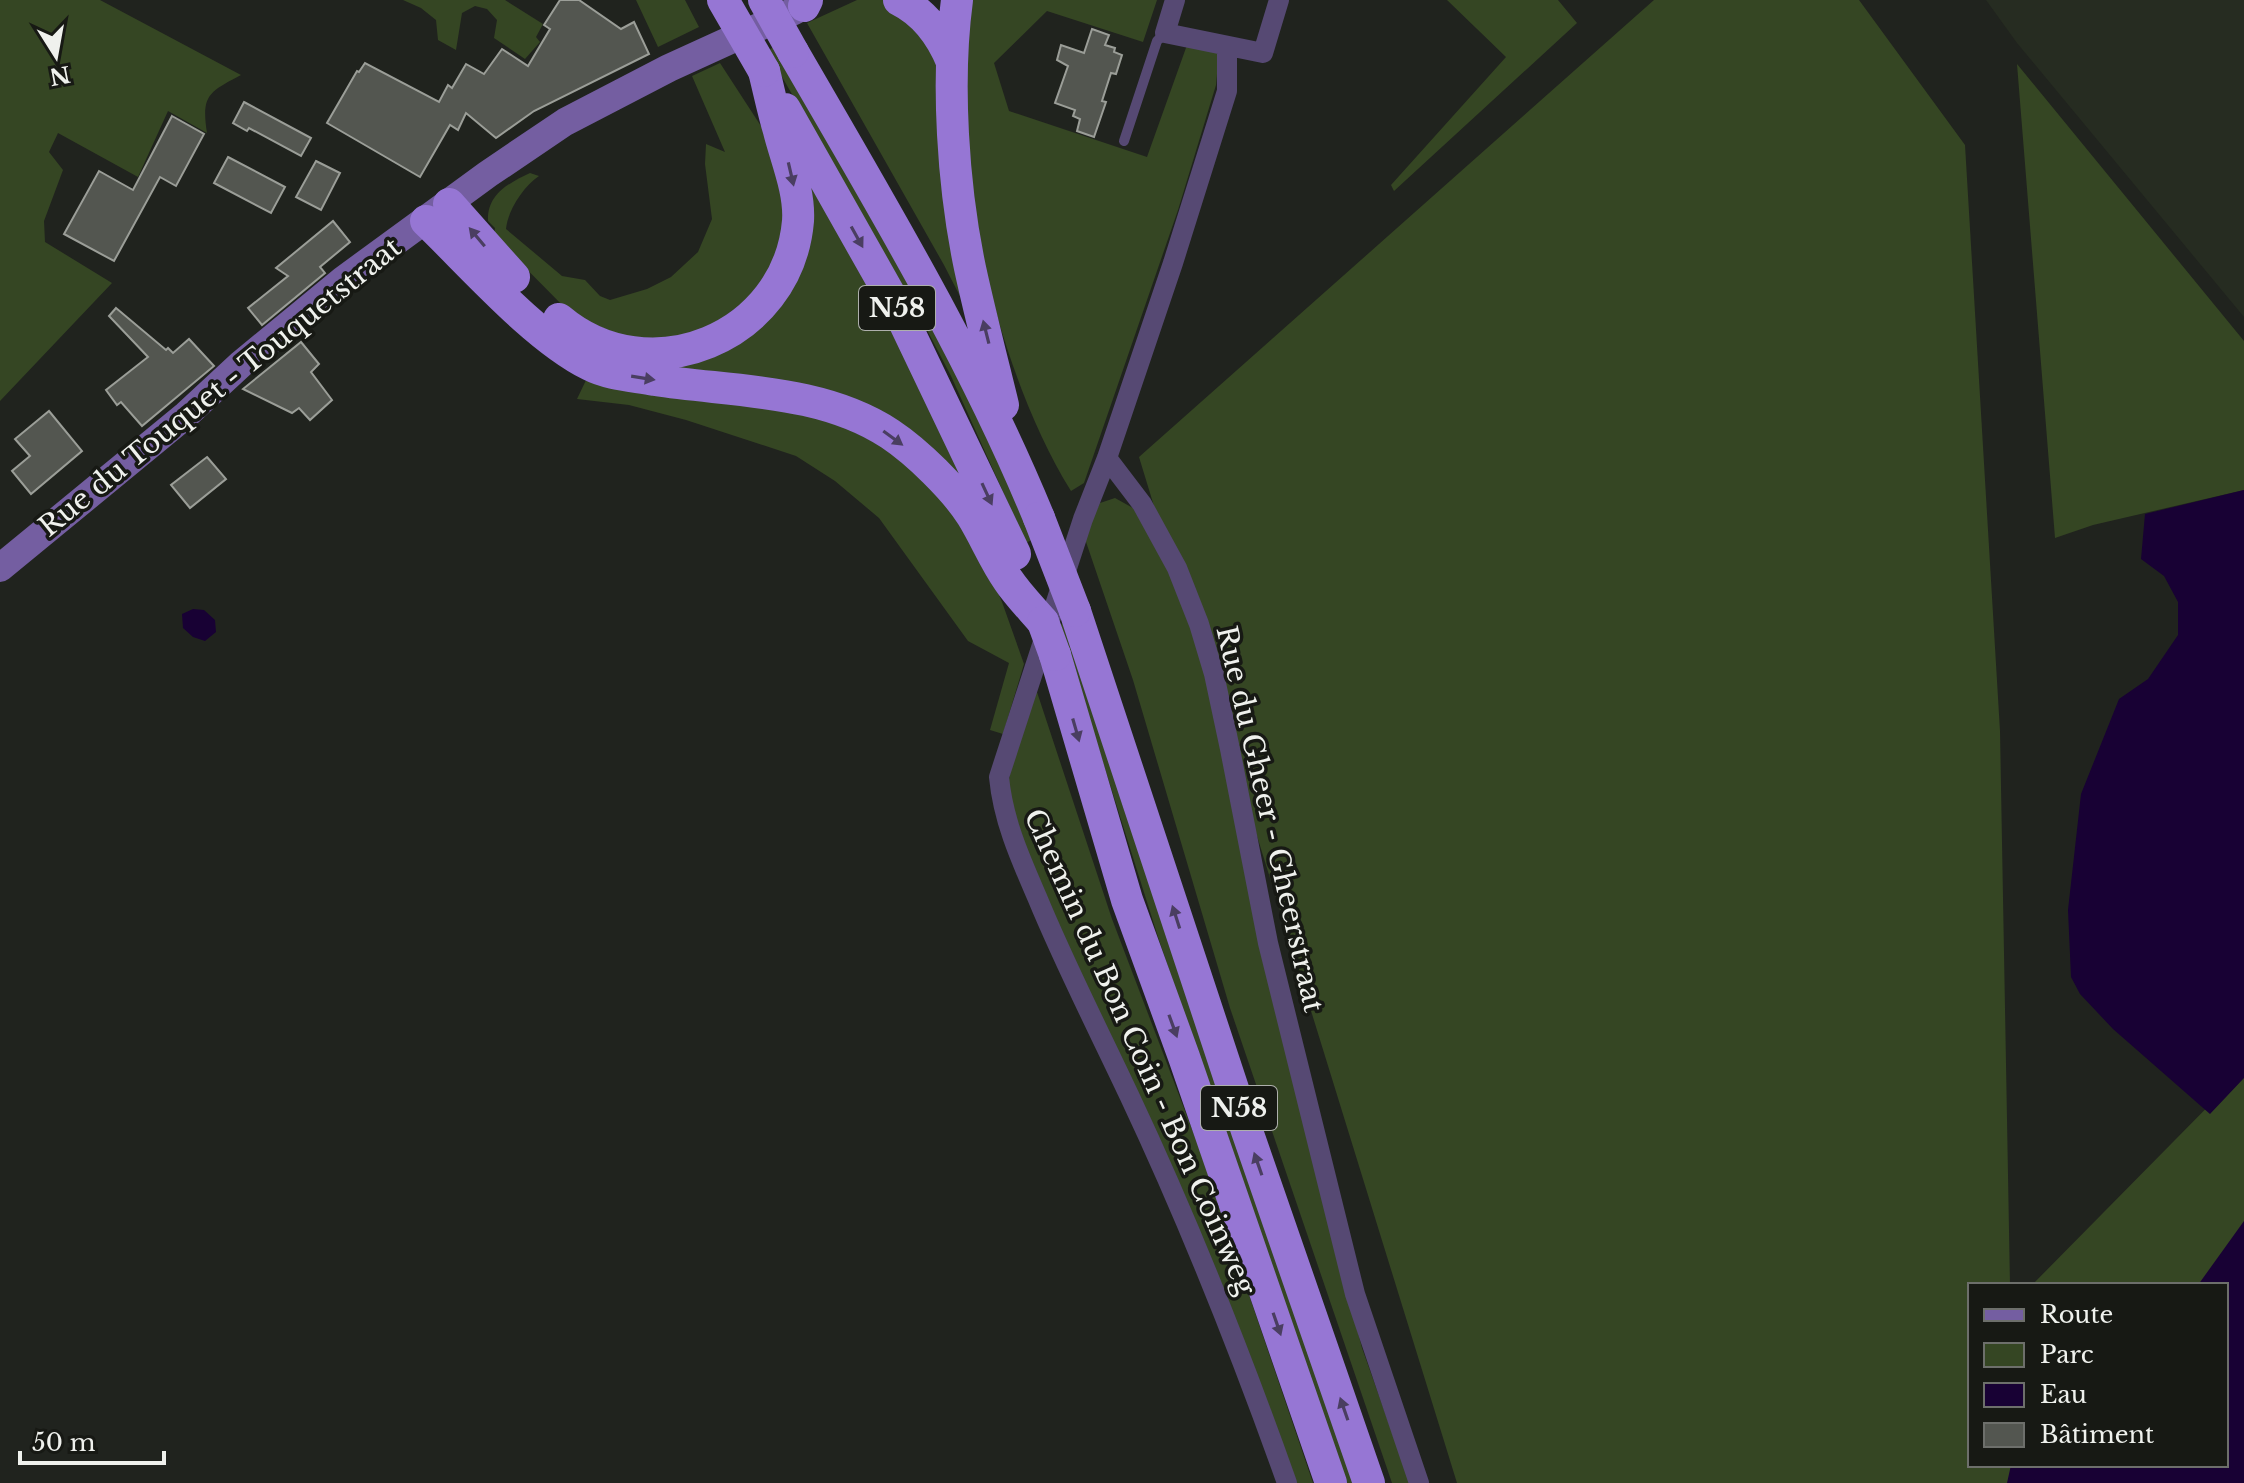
<svg xmlns="http://www.w3.org/2000/svg" width="2244" height="1483" viewBox="0 0 2244 1483" font-family="'Libre Baskerville',serif">
  <rect width="100%" height="100%" fill="#20231e"/>
  <path fill="#262c21" d="M 1986,0 L 2244,0 L 2244,317 L 2017,43 Z"/>
  <path fill="#354623" d="M 0,0 L 100,0 L 241,75 C 209,92 201,95 207,133 L 168,111 L 138,177 L 58,133 L 49,152 L 63,170 L 44,221 L 45,242 L 112,283 L 0,401 Z
    M 403,0 L 505,0 L 543,24 L 536,37 L 540,42 L 525,59 L 494,38 L 497,20 L 487,9 L 475,6 L 462,13 L 456,50 L 438,40 L 436,20 L 421,8 Z
    M 636,0 L 685,0 L 699,27 L 658,47 Z
    M 857,0 L 886,0 L 934,39 L 984,343 L 944,265 L 807,23 Z
    M 966,0 L 1157,0 L 1143,42 L 1047,11 L 994,63 L 1009,111 L 1147,157 L 1187,45 L 1219,53 L 1216,85 L 1178,210 L 1084,483 L 1071,491 C 1014,399 973,256 968,147 C 965,98 967,49 966,0 Z
    M 1447,0 L 1558,0 L 1577,23 L 1394,191 L 1391,185 L 1506,57 Z
    M 1654,0 L 1859,0 L 1965,145 L 2000,731 L 2010,1285 L 1970,1285 L 1970,1465 L 2226,1465 L 2226,1285 L 2032,1285 L 2244,1070 L 2244,1483 L 1457,1483 L 1210,684 L 1317,1173 L 1362,1348 L 1410,1483 L 1392,1483 L 1230,1008 L 1133,680 L 1084,536 L 1100,503 L 1115,498 L 1133,508 L 1150,532 L 1183,601 L 1139,457 Z
    M 777,45 L 900,253 L 1037,537 L 1026,543 L 951,376 L 914,305 L 767,51 Z
    M 720,63 L 774,146 L 785,179 L 784,238 L 757,292 L 705,331 L 636,342 L 571,314 L 494,236 L 495,228 L 488,221 C 487,194 509,183 530,173 L 539,176 C 523,187 508,210 506,229 L 562,276 L 585,280 L 600,296 L 610,300 L 647,289 L 671,277 L 698,252 L 712,219 L 705,164 L 706,144 L 725,152 L 692,76 Z
    M 2017,64 L 2244,341 L 2244,490 L 2093,525 L 2055,538 Z
    M 803,174 L 836,225 L 910,359 L 978,509 L 893,426 L 632,367 L 556,335 L 545,317 L 602,351 L 749,326 Z
    M 588,376 L 807,414 L 848,429 L 881,446 L 915,471 L 973,535 L 1002,602 L 1024,664 L 1003,734 L 990,730 L 1009,663 L 968,641 L 879,518 L 835,481 L 796,456 L 686,420 L 629,405 L 577,399 Z
    M 1069,615 L 1360,1483 L 1345,1483 L 1159,940 L 1060,626 Z
    M 1036,689 L 1112,919 L 1198,1145 L 1313,1483 L 1293,1483 L 1036,879 L 1007,789 L 1018,735 Z"/>
  <path fill="#180134" d="M 2244,490 L 2244,1078 L 2210,1114 L 2113,1029 L 2080,994 L 2071,977 L 2068,910 L 2081,794 L 2119,699 L 2148,679 L 2178,635 L 2178,602 L 2164,576 L 2141,559 L 2145,514 Z
    M 193,609 L 204,610 L 215,620 L 216,632 L 205,641 L 193,637 L 183,628 L 182,614 Z
    M 2244,1221 L 2244,1483 L 2007,1483 L 2011,1465 L 2226,1465 L 2226,1285 L 2198,1285 Z"/>
  <path fill="#535650" stroke="#9b9e98" stroke-width="2" d="M 560,0 L 579,0 L 621,29 L 634,22 L 649,54 L 534,111 L 496,138 L 466,113 L 458,130 L 450,125 L 420,177 L 327,123 L 357,71 L 359,72 L 365,63 L 439,102 L 448,85 L 452,88 L 466,64 L 484,74 L 502,49 L 528,66 L 550,29 L 544,25 Z
    M 1092,29 L 1109,35 L 1105,45 L 1115,48 L 1114,52 L 1122,55 L 1116,74 L 1111,73 L 1102,101 L 1106,102 L 1094,137 L 1077,131 L 1080,119 L 1073,116 L 1075,110 L 1055,103 L 1068,66 L 1057,60 L 1061,45 L 1084,53 Z
    M 244,102 L 311,138 L 301,156 L 249,128 L 247,131 L 233,123 Z
    M 172,116 L 204,134 L 176,186 L 160,177 L 114,261 L 64,234 L 99,171 L 133,190 Z
    M 228,157 L 285,187 L 271,213 L 214,183 Z
    M 316,161 L 340,173 L 321,210 L 296,197 Z
    M 333,221 L 350,242 L 320,267 L 325,273 L 262,325 L 248,308 L 288,276 L 276,268 Z
    M 116,308 L 166,350 L 168,348 L 173,353 L 189,339 L 214,366 L 142,426 L 121,402 L 117,405 L 106,390 L 148,357 L 109,316 Z
    M 301,342 L 319,364 L 311,372 L 332,400 L 310,420 L 299,408 L 292,413 L 243,389 Z
    M 49,411 L 82,451 L 31,494 L 12,471 L 30,456 L 15,439 Z
    M 207,457 L 226,479 L 190,508 L 171,485 Z"/>
  <g fill="none" stroke-linecap="round" stroke-linejoin="round">
    <path stroke="#564973" stroke-width="10" d="M 1124,141 L 1157,41 L 1165,33"/>
    <path stroke="#564973" stroke-width="20" d="M 1175,0 L 1165,33 L 1263,53 L 1279,0
      M 1227,47 L 1227,91 L 1173,263 L 1107,458 L 1083,519 L 999,777 C 1003,820 1020,858 1037,897 C 1065,965 1098,1029 1129,1095 C 1189,1222 1240,1351 1287,1483
      M 1107,458 L 1142,504 L 1177,568 L 1199,624 L 1214,674 L 1230,749 L 1268,943 L 1355,1294 L 1419,1483"/>
    <path stroke="#745ea1" stroke-width="28" d="M 0,568 L 186,415 L 241,364 L 343,280 L 488,174 L 565,122 L 669,68 L 794,11"/>
    <path stroke="#9676d4" stroke-width="32" d="M 899,0 C 925,13 941,35 952,62
      M 957,0 C 946,82 953,187 970,268 C 980,314 992,360 1003,405
      M 804,6 L 807,0
      M 793,52 C 881,204 972,355 1039,518
      M 785,109 L 898,309 L 1015,554
      M 449,204 L 514,277
      M 426,221 C 472,265 534,337 590,365 C 609,375 635,376 655,380 C 733,392 822,389 890,434 C 917,452 955,489 972,516 C 985,537 994,560 1008,580 C 1018,595 1031,608 1043,622
      M 559,319 C 649,395 788,338 798,221 C 800,191 786,159 779,131 C 773,111 769,91 764,71
      M 1075,611 L 1247,1131 L 1369,1483
      M 1055,655 L 1127,900 L 1184,1057 L 1331,1483"/>
    <path stroke="#9676d4" stroke-width="32" d="M 723,0 L 764,71
      M 764,0 L 793,52
      M 1039,518 L 1075,611
      M 1043,622 L 1055,655"/>
  </g>
  <defs><path id="oneway-solid" d="M-6-.8H1V-3.2L6.5 0L1 3.2V.8H-6Z" transform="scale(2)"/></defs>
  <g fill="#4a3e61">
    <use href="#oneway-solid" transform="translate(791 174) rotate(77)"/>
    <use href="#oneway-solid" transform="translate(477 237) rotate(-130)"/>
    <use href="#oneway-solid" transform="translate(857 237) rotate(61)"/>
    <use href="#oneway-solid" transform="translate(986 332) rotate(-104)"/>
    <use href="#oneway-solid" transform="translate(643 378) rotate(9)"/>
    <use href="#oneway-solid" transform="translate(893 438) rotate(36)"/>
    <use href="#oneway-solid" transform="translate(987 494) rotate(65)"/>
    <use href="#oneway-solid" transform="translate(1076 730) rotate(74)"/>
    <use href="#oneway-solid" transform="translate(1176 917) rotate(-108)"/>
    <use href="#oneway-solid" transform="translate(1173 1026) rotate(70)"/>
    <use href="#oneway-solid" transform="translate(1258 1164) rotate(-109)"/>
    <use href="#oneway-solid" transform="translate(1277 1324) rotate(71)"/>
    <use href="#oneway-solid" transform="translate(1344 1409) rotate(-109)"/>
  </g>
  <g text-anchor="middle" dominant-baseline="central" stroke-width="7" stroke-linejoin="round" paint-order="stroke">
    <g fill="#171914" stroke="#aeb0ac" stroke-width="2">
      <rect x="859" y="286" width="76" height="44" rx="6"/>
      <rect x="1201" y="1086" width="76" height="44" rx="6"/>
    </g>
    <g font-size="26" font-weight="bold" fill="#eff1ed">
      <text x="897" y="308">N58</text>
      <text x="1239" y="1108">N58</text>
    </g>
    <g font-size="28" fill="#eff1ed" stroke="#171914">
      <text transform="translate(220 387) rotate(-39)">Rue du Touquet - Touquetstraat</text>
      <text transform="translate(1270 819) rotate(77)">Rue du Gheer - Gheerstraat</text>
      <text transform="translate(1140 1052) rotate(66)">Chemin du Bon Coin - Bon Coinweg</text>
    </g>
  </g>
  <rect x="1968" y="1283" width="260" height="184" fill="#171914" stroke="#6d6f6b" stroke-width="2"/>
  <rect x="1984" y="1309" width="40" height="12" fill="#745ea1" stroke="#6d6f6b" stroke-width="2"/>
  <text x="2040" y="1323" font-size="24" fill="#eff1ed">Route</text>
  <rect x="1984" y="1343" width="40" height="24" fill="#354623" stroke="#6d6f6b" stroke-width="2"/>
  <text x="2040" y="1363" font-size="24" fill="#eff1ed">Parc</text>
  <rect x="1984" y="1383" width="40" height="24" fill="#180134" stroke="#6d6f6b" stroke-width="2"/>
  <text x="2040" y="1403" font-size="24" fill="#eff1ed">Eau</text>
  <rect x="1984" y="1423" width="40" height="24" fill="#535650" stroke="#6d6f6b" stroke-width="2"/>
  <text x="2040" y="1443" font-size="24" fill="#eff1ed">Bâtiment</text>
  <g transform="translate(56 56) rotate(169)" stroke="#171914" stroke-width="6" paint-order="stroke">
  <path d="M0-6L14 30L0 20L-14 30Z" fill="#eff1ed"/>
  <text y="-12" font-size="22" font-weight="bold" text-anchor="middle" fill="#eff1ed">N</text>
  </g>
  <path d="M20 1451v12h144v-12" fill="none" stroke="#eff1ed" stroke-width="4"/>
  <text x="32" y="1451" font-size="24" fill="#eff1ed" stroke="#171914" stroke-width="6" paint-order="stroke">50 m</text>
</svg>
